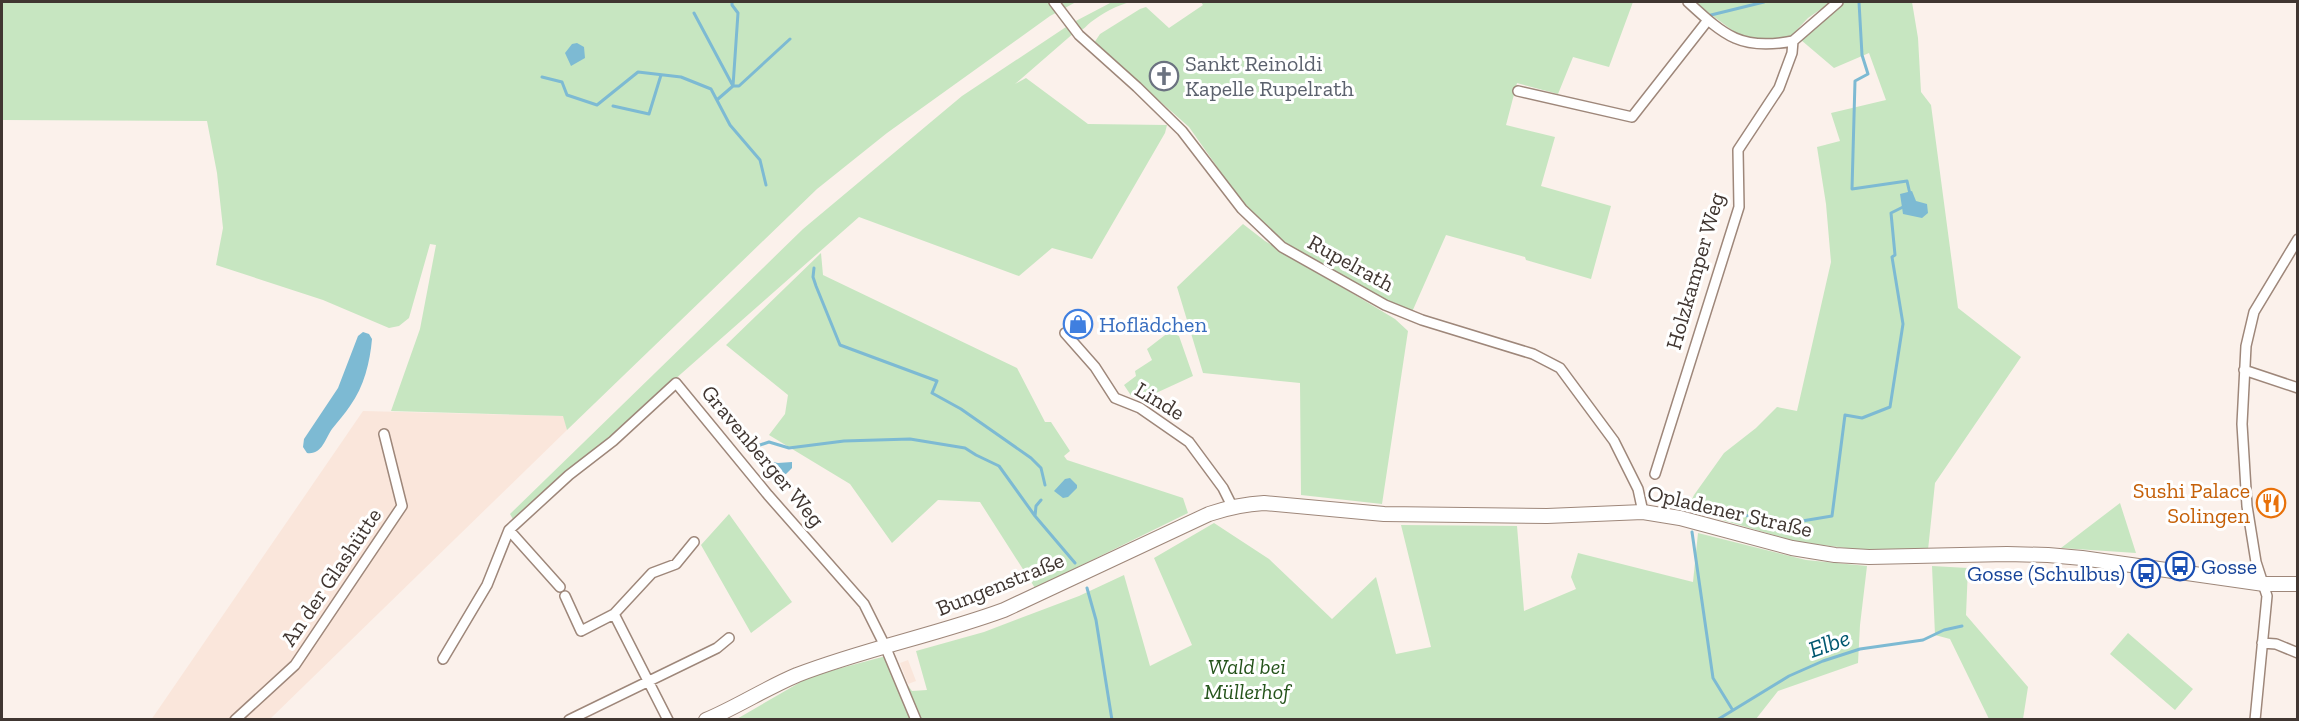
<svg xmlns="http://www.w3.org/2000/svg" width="2299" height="721" viewBox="0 0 2299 721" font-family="'Zilla Slab',serif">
  <rect width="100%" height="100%" fill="#fbf1eb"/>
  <path fill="#fae6db" d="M 363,411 L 564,416 L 567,430 L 270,719 L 151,720 Z
    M 908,660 L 916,681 L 908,684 L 900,663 Z"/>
  <path fill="#c7e6c1" d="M 2,2 L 1076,2 L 1050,16 L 887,133 L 817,189 L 567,430 L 563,416 L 391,411 L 420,329 L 436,245 L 430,244 L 409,318 L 399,326 L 389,328 L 323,300 L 216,265 L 223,228 L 217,173 L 207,121 L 2,120 Z
    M 1112,2 L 1131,2 C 1117,5 1103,13 1091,22 C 1086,26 1083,31 1075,32 L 1015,84 L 1026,78 L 1088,124 L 1167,125 L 1165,133 L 1092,259 L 1052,248 L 1019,276 L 859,217 L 514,521 L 510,514 L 803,229 L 962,96 L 1072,23 Z
    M 1201,2 L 1633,2 L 1609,67 L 1573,57 L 1558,94 L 1517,83 L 1506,125 L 1555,137 L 1541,186 L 1611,206 L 1591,279 L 1526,260 L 1525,257 L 1446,235 L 1412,312 L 1392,305 L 1269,233 L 1244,205 L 1189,127 L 1094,43 L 1100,34 L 1140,9 L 1146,7 L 1169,28 L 1203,5 Z
    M 1694,2 L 1831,2 L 1808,18 L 1790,37 L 1759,42 L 1740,36 Z
    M 1843,2 L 1912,2 L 1918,38 L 1921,92 L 1931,105 L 1958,308 L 2021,357 L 1935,483 L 1928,550 L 1854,549 L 1798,542 L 1687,510 L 1694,495 L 1724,453 L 1756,428 L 1777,407 L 1797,411 L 1831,262 L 1826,204 L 1817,147 L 1840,141 L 1831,113 L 1886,100 L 1869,53 L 1834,68 L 1801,40 Z
    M 1243,224 L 1265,241 L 1395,319 L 1408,331 L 1382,504 L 1301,495 L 1300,383 L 1203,373 L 1177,287 Z
    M 821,253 L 823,275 L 1017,368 L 1045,422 L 1051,422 L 1070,451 L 1064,456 L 1067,460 L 1183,498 L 1188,513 L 1035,588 L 980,502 L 938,500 L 892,543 L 850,484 L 769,435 L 785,414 L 788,395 L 726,345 Z
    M 1169,332 L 1179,336 L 1193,376 L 1143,399 L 1132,397 L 1124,385 L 1136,376 L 1135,371 L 1152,360 L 1147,349 Z
    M 2120,503 L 2136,553 L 2061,548 Z
    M 729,514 L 792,602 L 751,633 L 701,545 Z
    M 1214,523 L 1269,559 L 1332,619 L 1376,577 L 1396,654 L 1431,647 L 1401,525 L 1517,526 L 1524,611 L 1576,589 L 1571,577 L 1578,553 L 1693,582 L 1698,533 L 1806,560 L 1867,566 L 1860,625 L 1858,663 L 1778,691 L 1756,719 L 735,720 L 811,676 L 886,656 L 912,691 L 927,690 L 916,651 L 984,632 L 1079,596 L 1124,575 L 1150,666 L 1192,645 L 1154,558 Z
    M 1932,566 L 1968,568 L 1966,615 L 2028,687 L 2023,719 L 1989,719 L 1950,639 L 1935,635 Z
    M 2128,633 L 2193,689 L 2175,710 L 2110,654 Z"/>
  <path fill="#7dbad3" d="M 577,43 L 584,47 L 585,58 L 571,66 L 565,53 L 572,44 Z
    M 1912,191 L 1916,201 L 1927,204 L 1928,213 L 1922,218 L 1903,214 L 1900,194 Z
    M 363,332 L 369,334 L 372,339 C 370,362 364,387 350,406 C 345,414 338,421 332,429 C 325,439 322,455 307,453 L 303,447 L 304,439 L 338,388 L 358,336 Z
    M 764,460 L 778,463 L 792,462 L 792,468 L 783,477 C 772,475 764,476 761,464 Z
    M 1070,478 L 1077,485 L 1077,488 L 1068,497 L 1063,498 L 1054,491 L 1065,479 Z"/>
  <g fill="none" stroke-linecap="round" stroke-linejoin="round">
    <path stroke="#7dbad3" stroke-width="3" d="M 1829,2 L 1831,2
      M 1859,2 L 1862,55 L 1868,74 L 1855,81 L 1852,189 L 1907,181 L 1910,194
      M 694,13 L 733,86 L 739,86 L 790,39
      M 1711,15 L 1764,2
      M 542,77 L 562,82 L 567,95 L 597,105 L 638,72 L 681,77 L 711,89 L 730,125 L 760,160 L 766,185
      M 718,99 L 733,86 L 738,13 L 732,5 L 732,2
      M 613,106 L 649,114 L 661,75
      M 814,268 L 813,277 L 816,286 L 840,345 L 937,381 L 932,393 L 961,409 L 1031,458 L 1041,468 L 1045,485
      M 754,447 L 769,442 L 789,448 L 844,441 L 910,439 L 965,448 L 976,455 L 999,466 L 1035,516
      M 1041,500 L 1036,506 L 1035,516 L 1075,563
      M 1694,514 L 1697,507 L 1704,506 L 1766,520 L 1790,523 L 1832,516 L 1845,415 L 1862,418 L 1890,407 L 1903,324 L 1892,257 L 1895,255 L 1891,213 L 1905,206
      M 1692,532 L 1713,678 L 1732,709
      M 1087,588 L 1096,620 L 1112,720
      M 1717,720 L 1789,676 L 1823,661 L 1860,649 L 1923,640 L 1944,630 L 1962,626"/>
    <g stroke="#9e877a" stroke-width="12">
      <path id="street" d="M 1054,2 L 1079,35 L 1137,87 L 1182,131 L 1242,209 L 1282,247 L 1385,305 L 1422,320 L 1533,354 L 1560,368 L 1614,441 L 1638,489 L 1643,512
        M 1688,2 C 1725,36 1741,51 1793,41
        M 1518,91 L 1632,117 L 1708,20
        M 1065,333 L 1095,367 L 1115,398 L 1140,408 L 1189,442 L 1223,488 L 1232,506
        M 2244,370 L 2298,388
        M 1655,474 L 1739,207 L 1738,150 L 1779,88 L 1792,53 L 1793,41 L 1838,2
        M 509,530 L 560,587
        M 565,596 L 581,631 L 614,614 L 652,573 L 676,564 L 694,542
        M 614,614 L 668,720
        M 2262,643 L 2276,644 L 2298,653
        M 443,659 L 487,585 L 509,530 L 569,475 L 613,441 L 676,383 L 768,495 L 864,604 L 885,646 L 916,720
        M 235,720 L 295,665 L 402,506 L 384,434
        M 569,720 L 717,648 L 729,638
        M 2255,720 L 2267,596 L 2256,562 L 2247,506 L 2242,424 L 2246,346 L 2254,312 L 2298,239"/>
    </g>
    <g stroke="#9e877a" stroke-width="16">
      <path id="secondary" d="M 706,720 C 737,707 766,688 797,675 C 864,649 936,635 1004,610 L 1209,514 C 1227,508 1244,504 1264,503 L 1384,514 L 1547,516 L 1643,512 L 1680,518 L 1792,548 L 1835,555 L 1869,557 L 2007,554 L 2048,555 L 2082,558 L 2264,584 L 2298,584"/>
    </g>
    <use href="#street" stroke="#fff" stroke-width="9"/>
    <use href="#secondary" stroke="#fff" stroke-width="14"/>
  </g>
  <defs>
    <g id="church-ring" transform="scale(1.5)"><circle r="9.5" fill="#fff" stroke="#6b7280" stroke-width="1.5"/><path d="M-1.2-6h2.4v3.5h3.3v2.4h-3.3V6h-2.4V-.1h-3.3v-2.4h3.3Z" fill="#6b7280"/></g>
    <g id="shop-ring" transform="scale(1.5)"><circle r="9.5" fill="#fff" stroke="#3f7fe0" stroke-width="1.5"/><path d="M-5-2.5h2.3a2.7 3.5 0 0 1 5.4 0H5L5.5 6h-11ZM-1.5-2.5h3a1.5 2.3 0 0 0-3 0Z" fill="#3f7fe0"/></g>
    <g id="restaurant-ring" transform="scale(1.5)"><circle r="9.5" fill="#fff" stroke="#e8710a" stroke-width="1.5"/><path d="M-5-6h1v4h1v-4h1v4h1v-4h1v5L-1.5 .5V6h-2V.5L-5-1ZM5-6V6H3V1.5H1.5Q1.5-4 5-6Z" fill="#e8710a"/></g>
    <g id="bus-ring" transform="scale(1.5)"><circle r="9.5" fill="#fff" stroke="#1a4fb4" stroke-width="1.5"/><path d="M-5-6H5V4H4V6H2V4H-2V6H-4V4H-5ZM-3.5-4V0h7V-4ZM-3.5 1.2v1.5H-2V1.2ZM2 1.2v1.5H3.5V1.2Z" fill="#1a4fb4"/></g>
  </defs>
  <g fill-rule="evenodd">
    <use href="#church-ring" x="1164" y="76"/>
    <use href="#shop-ring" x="1078" y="324"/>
    <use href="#restaurant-ring" x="2271" y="503"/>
    <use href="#bus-ring" x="2180" y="566"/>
    <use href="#bus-ring" x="2146" y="573"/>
  </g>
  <g text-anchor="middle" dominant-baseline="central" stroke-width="6" stroke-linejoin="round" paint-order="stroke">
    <g font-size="22" fill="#5b616d" stroke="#fff" text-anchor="start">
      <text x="1185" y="63">Sankt Reinoldi<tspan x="1185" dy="25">Kapelle Rupelrath</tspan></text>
    </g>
    <g font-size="22" fill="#403631" stroke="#fff">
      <text transform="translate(1351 263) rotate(29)">Rupelrath</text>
      <text transform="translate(1695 271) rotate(-74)">Holzkamper Weg</text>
      <text transform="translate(1160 401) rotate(31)">Linde</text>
      <text transform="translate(763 456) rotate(50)">Gravenberger Weg</text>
      <text transform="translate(1730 511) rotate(13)">Opladener Straße</text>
      <text transform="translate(331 577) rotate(-56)">An der Glashütte</text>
      <text transform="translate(1000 584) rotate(-22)">Bungenstraße</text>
    </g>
    <g font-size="22" fill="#366cbe" stroke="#fff" text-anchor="start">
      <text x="1099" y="324">Hoflädchen</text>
    </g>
    <g font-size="22" fill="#c56008" stroke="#fff" text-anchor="end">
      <text x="2250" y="490">Sushi Palace<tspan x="2250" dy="25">Solingen</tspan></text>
    </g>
    <g font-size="22" fill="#164399" stroke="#fff" text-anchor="start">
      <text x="2201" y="566">Gosse</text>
      <text x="2125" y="573" text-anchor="end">Gosse (Schulbus)</text>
    </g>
    <g font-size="22" font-style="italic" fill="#25541b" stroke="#fff">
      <text x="1247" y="666">Wald bei<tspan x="1247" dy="25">Müllerhof</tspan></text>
    </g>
    <g font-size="24" font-style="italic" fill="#005770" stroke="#fff">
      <text transform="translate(1829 643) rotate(-19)">Elbe</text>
    </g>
  </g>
  <rect width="2299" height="721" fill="none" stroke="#403631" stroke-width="6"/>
</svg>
